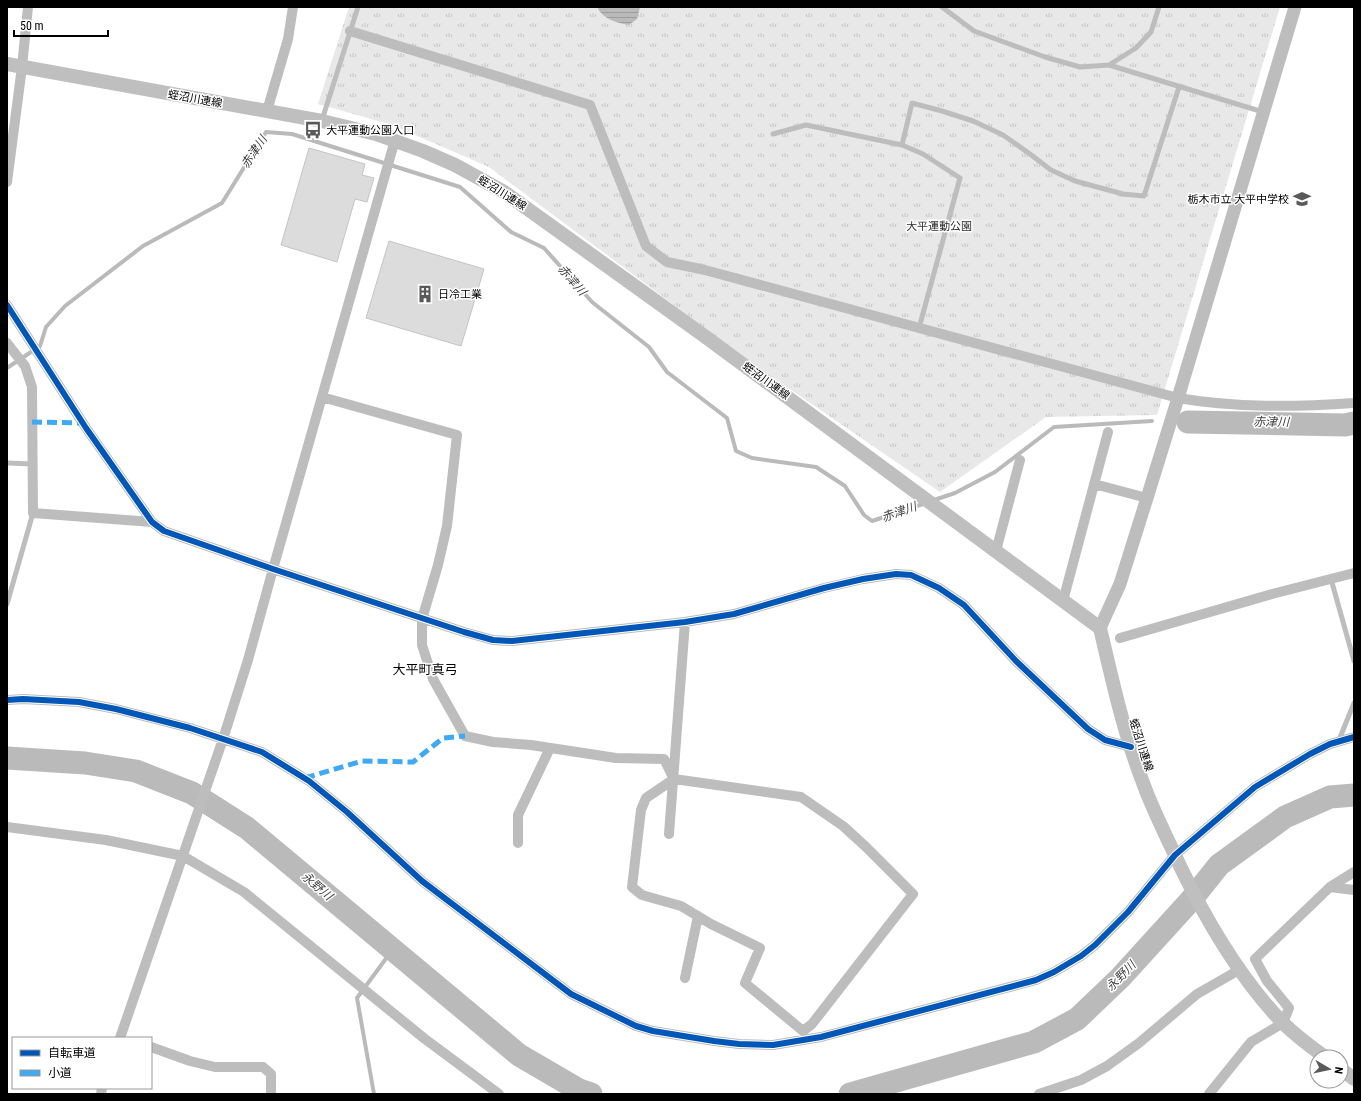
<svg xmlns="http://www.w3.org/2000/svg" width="1361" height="1101" viewBox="0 0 1361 1101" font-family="'Roboto Condensed','Noto Sans JP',sans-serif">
  <defs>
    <pattern id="park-tufts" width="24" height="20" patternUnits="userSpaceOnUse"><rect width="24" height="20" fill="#e8e8e8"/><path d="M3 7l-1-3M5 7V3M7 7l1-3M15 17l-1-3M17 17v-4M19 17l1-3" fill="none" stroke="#c5c5c5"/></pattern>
    <pattern id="water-rules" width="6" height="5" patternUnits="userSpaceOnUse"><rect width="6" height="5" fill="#bababa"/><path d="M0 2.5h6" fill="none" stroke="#9e9e9e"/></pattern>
  </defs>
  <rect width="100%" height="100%" fill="#fff"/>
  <path fill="url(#park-tufts)" d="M 349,7 L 1280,7 L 1157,415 L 1046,417 L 940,492 L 749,361 L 489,167 L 392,125 L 318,104 Z"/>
  <path fill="url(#water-rules)" d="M 597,7 L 640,7 L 637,19 L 629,25 C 615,22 604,20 597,7 Z"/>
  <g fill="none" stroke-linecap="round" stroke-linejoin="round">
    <path stroke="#bababa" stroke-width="4" d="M 7,368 L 40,346 L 46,327 L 65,306 L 143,246 L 222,203 L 266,132 L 292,134 L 460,187 L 511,232 L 544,248 L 592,302 L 649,347 L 667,372 L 727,418 L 736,451 L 752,458 L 816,467 L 845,486 L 864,515 L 872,521 L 926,503
      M 934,500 L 955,493 L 995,472 L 1054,427 L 1152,421
      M 374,1094 L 357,998 L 393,949"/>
    <path stroke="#bababa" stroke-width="23" d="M 1188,422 L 1345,425 L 1354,423
      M 7,758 L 85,763 L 136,771 L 192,793 L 247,828 L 519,1055 L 579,1090 L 591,1094
      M 850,1094 L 1034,1042 L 1077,1019 L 1120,978 L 1191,900 L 1219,865 L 1285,817 L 1330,797 L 1354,795"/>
  </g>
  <path fill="#dcdcdc" stroke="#c4c4c4" d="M 309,148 L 365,164 L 362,175 L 374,178 L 367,202 L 355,199 L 337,262 L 281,245 Z
    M 389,241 L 484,269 L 461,346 L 366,318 Z"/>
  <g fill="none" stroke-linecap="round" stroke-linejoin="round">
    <path stroke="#bdbdbd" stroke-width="5" d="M 942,7 L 974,31 L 1045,57 L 1080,67 L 1109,65 L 1263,112
      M 1109,65 L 1136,48 L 1151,32 L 1159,7
      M 322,120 L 358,7
      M 773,134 L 806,125 L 902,145 L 923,154 L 960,178 L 919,328
      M 902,145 L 912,103 L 942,111 L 973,121 L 1003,135 L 1030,154 L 1051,170 L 1075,181 L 1123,194 L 1144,196 L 1179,87
      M 7,463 L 33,464
      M 1331,579 L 1354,661
      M 7,604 L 33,513
      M 1339,740 L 1354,703"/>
    <path stroke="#bdbdbd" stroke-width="10" d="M 350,31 L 590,105 L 646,246 L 667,262 L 705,270 L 1178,398 C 1236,408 1295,407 1354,403
      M 267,111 L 288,39 L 293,7
      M 7,182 L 22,67 L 28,7
      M 7,305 L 86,428 L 152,522 L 164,531 L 273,569 L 464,632 L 493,640 L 512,641 L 685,622 L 734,614 L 824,588 L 863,579 L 896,574 L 911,575 L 939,588 L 964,605 L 1016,661 L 1088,729 L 1105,740 L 1131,747
      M 7,343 L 25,366 L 32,387 L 33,513 L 152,522
      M 322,397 L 457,435 L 447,526 L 438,565 L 422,619 L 422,645 L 433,679 L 465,736 L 493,742 L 531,745 L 616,758 L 664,759 L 674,779
      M 1094,484 L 1147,498
      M 996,551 L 1020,460
      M 1063,601 L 1108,432
      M 1120,638 L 1272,594 L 1354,573
      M 7,700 L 23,699 L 79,702 L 116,709 L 190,728 L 262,752 L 309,781 L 347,812 L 422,881 L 571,994 L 636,1026 L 653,1031 L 714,1041 L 739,1044 L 773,1045 L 821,1037 L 1036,980 L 1054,972 L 1081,956 L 1095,945 L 1128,912 L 1175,855 L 1255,787 L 1310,754 L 1330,744 L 1354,737
      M 674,779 L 801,797 L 843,826 L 865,846 L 913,894 L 812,1024 L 803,1031 L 745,983 L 760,948 L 711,924 L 681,906 L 642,895 L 632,887 L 641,810 L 646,798 Z
      M 7,827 L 106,840 L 183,856 L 244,892 L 425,1039 L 499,1094
      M 669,834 L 685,622
      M 518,843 L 518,815 L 550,748
      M 1330,887 L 1354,890
      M 685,978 L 698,916
      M 120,1038 L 223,739 L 248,660 L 273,569 L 395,140
      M 151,1047 L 190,1061 L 215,1067 L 263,1067 L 271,1074 L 271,1094
      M 101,1094 L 102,1088
      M 1039,1094 L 1081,1080 L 1107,1066 L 1139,1043 L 1197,994 L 1239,970
      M 1209,1094 L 1251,1042 L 1283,1023 L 1289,1008 L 1267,981 L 1255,959 L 1330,887 L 1354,872"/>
    <path stroke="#bdbdbd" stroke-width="13" d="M 1100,628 L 1120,584 L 1147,498 L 1178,398 L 1295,7"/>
    <path stroke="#bfbfbf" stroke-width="14" d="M 7,64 L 322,121 L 376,134 L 423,151 L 455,165 L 504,192 L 703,335 L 1100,628 C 1112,679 1123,730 1142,780 C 1152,809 1167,837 1180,866 C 1207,922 1239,977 1282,1022 C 1295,1035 1311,1047 1325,1057
      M 1341,1069 L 1354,1079"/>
    <path stroke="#3fa9f5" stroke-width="5" stroke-dasharray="10 5" stroke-linecap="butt" d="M 32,422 L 83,423
      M 305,778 L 362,761 L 413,762 L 443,738 L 465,736"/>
    <g stroke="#fff" stroke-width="8">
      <path id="cycleway" d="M 7,305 L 86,428 L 152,522 L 164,531 L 273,569 L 464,632 L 493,640 L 512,641 L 685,622 L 734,614 L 824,588 L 863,579 L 896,574 L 911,575 L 939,588 L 964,605 L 1016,661 L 1088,729 L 1105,740 L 1131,747
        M 7,700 L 23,699 L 79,702 L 116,709 L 190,728 L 262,752 L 309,781 L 347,812 L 422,881 L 571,994 L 636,1026 L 653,1031 L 714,1041 L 739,1044 L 773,1045 L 821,1037 L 1036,980 L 1054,972 L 1081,956 L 1095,945 L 1128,912 L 1175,855 L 1255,787 L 1310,754 L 1330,744 L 1354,737"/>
    </g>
    <use href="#cycleway" stroke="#0057b8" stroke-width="6"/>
  </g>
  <defs>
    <g id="bus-bare" transform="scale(1.38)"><path d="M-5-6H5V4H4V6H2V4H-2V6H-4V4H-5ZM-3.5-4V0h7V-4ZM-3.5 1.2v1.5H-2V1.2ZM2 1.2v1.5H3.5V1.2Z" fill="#595959" stroke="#fff" stroke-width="2.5" paint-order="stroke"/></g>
    <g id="school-bare" transform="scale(1.38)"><path d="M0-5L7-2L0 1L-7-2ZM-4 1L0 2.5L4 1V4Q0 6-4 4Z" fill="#595959" stroke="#fff" stroke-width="2.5" paint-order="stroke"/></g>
    <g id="building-bare" transform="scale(1.38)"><path d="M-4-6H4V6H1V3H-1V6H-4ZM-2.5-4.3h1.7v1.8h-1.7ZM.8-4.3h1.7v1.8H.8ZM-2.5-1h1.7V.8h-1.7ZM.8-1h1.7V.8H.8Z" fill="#595959" stroke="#fff" stroke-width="2.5" paint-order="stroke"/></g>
  </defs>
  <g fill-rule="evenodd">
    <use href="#bus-bare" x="313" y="130"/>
    <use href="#school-bare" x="1302" y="199"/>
    <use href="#building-bare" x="425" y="294"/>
  </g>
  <g text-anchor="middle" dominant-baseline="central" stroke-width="3" stroke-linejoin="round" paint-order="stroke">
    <g font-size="11" fill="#000" stroke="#fff">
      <text transform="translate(195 99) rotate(10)">蛭沼川連線</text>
      <text transform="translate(502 193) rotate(32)">蛭沼川連線</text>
      <text transform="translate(766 381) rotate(36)">蛭沼川連線</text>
      <text transform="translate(1141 745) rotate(72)">蛭沼川連線</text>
    </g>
    <g font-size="11" fill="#000" stroke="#fff" text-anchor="start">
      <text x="326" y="130">大平運動公園入口</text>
      <text x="1289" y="199" text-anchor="end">栃木市立 大平中学校</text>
      <text x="438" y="294">日冷工業</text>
    </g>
    <g font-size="11" fill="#2d2d2d" stroke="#fff">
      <text x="939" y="226">大平運動公園</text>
    </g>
    <g font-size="12" font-style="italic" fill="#3e3e3e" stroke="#fff">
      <text transform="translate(254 152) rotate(-56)">赤津川</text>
      <text transform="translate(572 280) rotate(49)">赤津川</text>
      <text transform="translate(1271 422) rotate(1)">赤津川</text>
      <text transform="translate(899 512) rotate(-19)">赤津川</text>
      <text transform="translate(317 886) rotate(40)">永野川</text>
      <text transform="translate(1121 976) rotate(-46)">永野川</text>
    </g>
    <g font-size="13" fill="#000" stroke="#fff">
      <text x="425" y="669">大平町真弓</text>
    </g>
  </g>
  <rect width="1361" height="1101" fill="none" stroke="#000000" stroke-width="16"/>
  <rect x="12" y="1037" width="140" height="52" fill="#ffffff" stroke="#999999"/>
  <rect x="20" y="1050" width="20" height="6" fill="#0057b8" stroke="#999999"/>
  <text x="48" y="1057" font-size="12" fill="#000000">自転車道</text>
  <rect x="20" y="1070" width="20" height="6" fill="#3fa9f5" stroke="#999999"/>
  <text x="48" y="1077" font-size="12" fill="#000000">小道</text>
  <g transform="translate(1329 1069) rotate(99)"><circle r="19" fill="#ffffff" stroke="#999999"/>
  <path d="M0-3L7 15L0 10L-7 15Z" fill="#595959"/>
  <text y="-6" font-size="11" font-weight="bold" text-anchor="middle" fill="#000000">N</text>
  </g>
  <path d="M14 30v6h94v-6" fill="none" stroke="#000000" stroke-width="2"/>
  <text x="20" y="30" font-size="12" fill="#000000" stroke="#ffffff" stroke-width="3" paint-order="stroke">50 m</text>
</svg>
